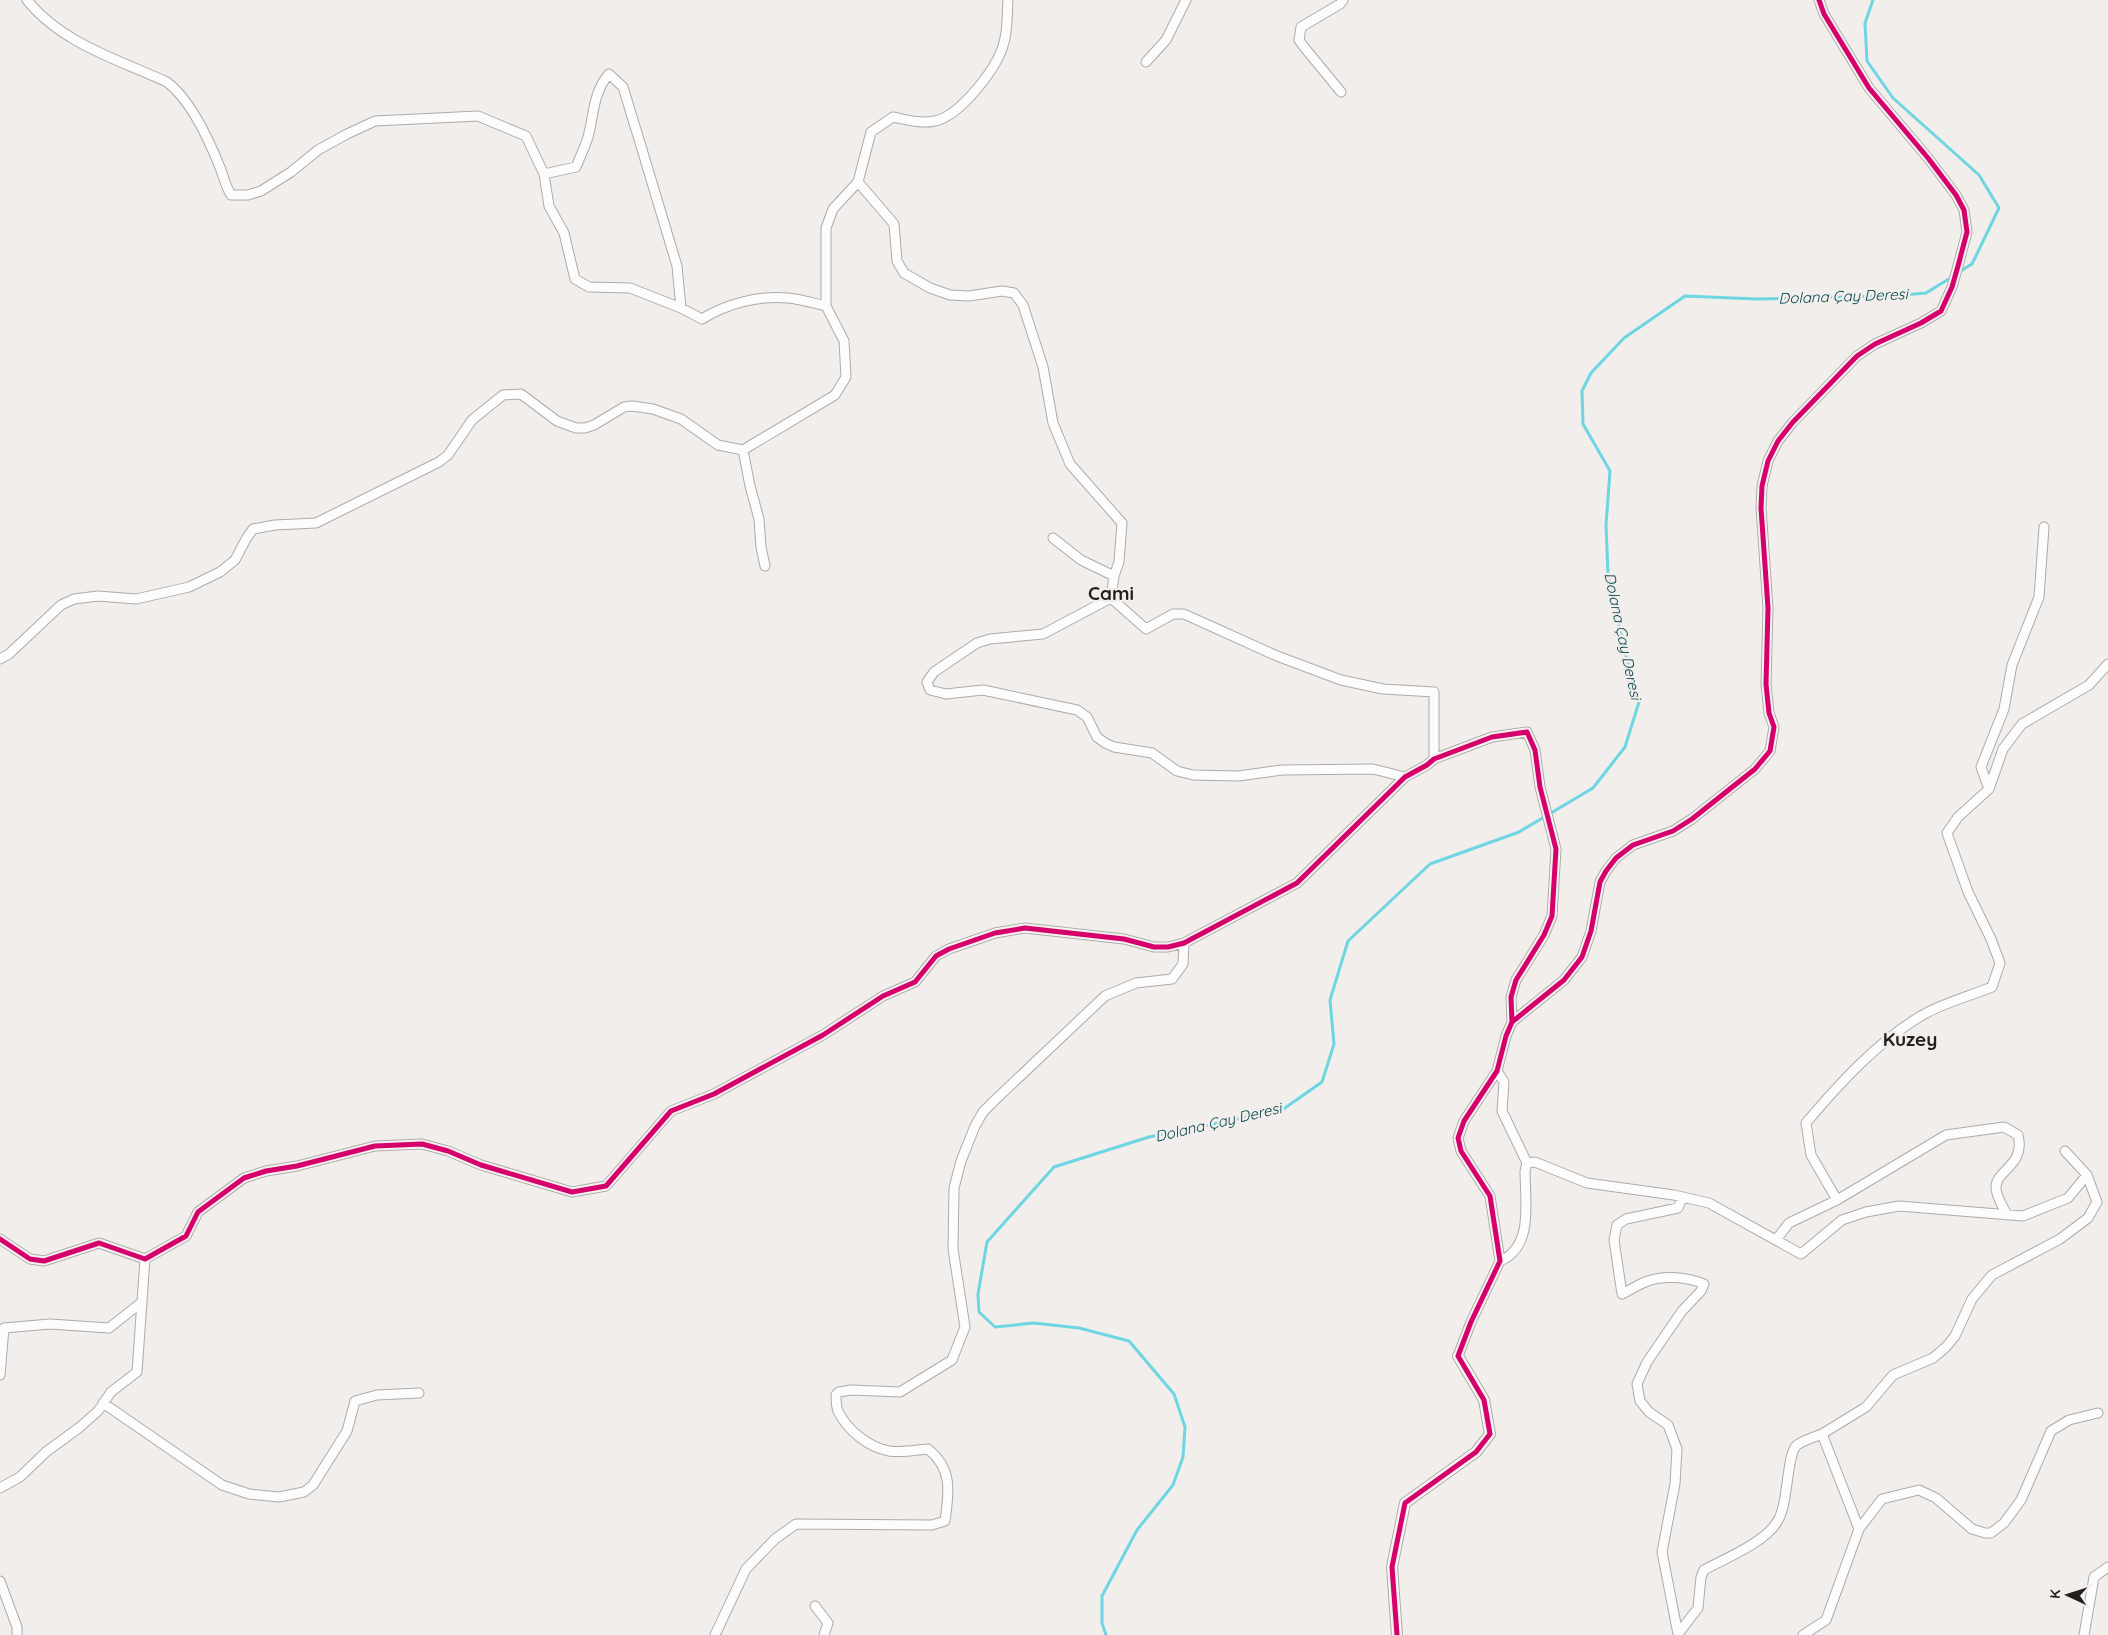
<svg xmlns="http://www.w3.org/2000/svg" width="2108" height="1635" viewBox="0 0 2108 1635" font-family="Quicksand,sans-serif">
  <rect width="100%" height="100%" fill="#f1eeec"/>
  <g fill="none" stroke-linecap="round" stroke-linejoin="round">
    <path stroke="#6dd6e2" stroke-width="3" d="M 1873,0 L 1865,23 L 1867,61 L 1893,98 L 1979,175 L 1999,208 L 1972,264 L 1959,272
      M 1106,1635 L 1102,1623 L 1102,1596 L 1137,1530 L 1173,1485 L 1183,1457 L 1185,1427 L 1174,1394 L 1129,1341 L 1079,1328 L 1034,1323 L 995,1327 L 979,1312 L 978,1294 L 987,1242 L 1054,1167 L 1149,1137 L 1282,1110 L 1322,1082 L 1334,1044 L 1330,1000 L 1348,941 L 1430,864 L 1519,832 L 1593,788 L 1625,747 L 1639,702 L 1624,649 L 1608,575 L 1606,525 L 1610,471 L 1583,424 L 1582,391 L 1591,373 L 1624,338 L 1685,296 L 1757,299 L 1892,296 L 1926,293 L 1952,277"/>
    <g stroke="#adabaa" stroke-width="11">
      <path id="minor" d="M 27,0 C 61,43 119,60 167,82 C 191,100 210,142 221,170 C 224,179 226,187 231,195 L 248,195 L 261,191 L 291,172 L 318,150 L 347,134 L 375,121 L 478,116 L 526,136 L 544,174 L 549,206 L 564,233 L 575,279 L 589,287 L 630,288 L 681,308 L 702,319 C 726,304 759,295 788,298 C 800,299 813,303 826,306
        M 1146,62 L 1166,40 L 1186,0
        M 1341,92 L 1304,47 L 1299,40 L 1301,27 L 1340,4 L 1343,0
        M 544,174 L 576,167 C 580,157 585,147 588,137 C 594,115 593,92 609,74 L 623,87 L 641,146 L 677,266 L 681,308
        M 858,182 L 894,224 L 897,261 L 904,273 L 930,288 L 950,295 L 969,296 L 1002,291 L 1014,293 L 1023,305 L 1043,367 L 1053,423 L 1070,464 L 1122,523 L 1119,562 L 1114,576 L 1111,598
        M 743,450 L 750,486 L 759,519 L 761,547 L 765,566
        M 1053,538 L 1081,560 L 1114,576
        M 1111,598 L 1043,634 L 990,639 L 977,643 L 934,672 L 927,682 L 930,690 L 946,694 L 983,690 L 1077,710 L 1087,717 L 1097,737 L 1105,743 L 1114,747 L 1152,753 L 1177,771 L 1193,775 L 1238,776 L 1282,770 L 1373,769 L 1405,777
        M 1111,598 L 1146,629 L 1173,614 L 1184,614 L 1277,656 L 1341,680 L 1383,689 L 1434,692 L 1434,759
        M 0,659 L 9,654 L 61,605 L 74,599 L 98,596 L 136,599 L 189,587 L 220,572 L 235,560 L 246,539 L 253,529 L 275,525 L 316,523 L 439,462 L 448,455 L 472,420 L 503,395 L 521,394 L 557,421 L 576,428 L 585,428 L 594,425 L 624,407 L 632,406 L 653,409 L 681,419 L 718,445 L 743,450 L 835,395 L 846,377 L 844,341 L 826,306 L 826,228 L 833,209 L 858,182 L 871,132 L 893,117 C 907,120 921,124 935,121 C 960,116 996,69 1003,46 C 1008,32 1007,14 1008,0
        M 1989,789 L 1981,767 L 2004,709 L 2012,665 L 2039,597 L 2044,527
        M 1497,1071 L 1504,1082 L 1502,1111 L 1527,1163 L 1525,1171 C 1525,1201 1534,1247 1500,1261
        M 1527,1163 L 1535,1162 L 1587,1183 L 1674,1195 L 1709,1203 L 1801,1254 L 1842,1220 L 1866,1212 L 1899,1206 L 2023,1216 L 2068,1198 L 2087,1175
        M 1682,1198 L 1678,1208 L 1626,1219 L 1617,1225 L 1614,1240 L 1622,1294 C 1630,1290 1639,1284 1648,1281 C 1664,1275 1688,1277 1704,1284 L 1701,1291 L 1682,1311 L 1647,1362 L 1637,1384 L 1640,1401 L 1649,1412 L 1668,1425 L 1677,1449 L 1675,1484 L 1662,1552 L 1678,1634 L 1698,1608 L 1701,1577 L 1704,1570 C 1726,1558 1764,1543 1777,1522 C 1789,1505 1786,1454 1797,1445 C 1804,1440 1814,1437 1822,1434
        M 1837,1200 L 1811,1155 L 1806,1123 C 1838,1085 1878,1041 1921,1016 C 1940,1004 1970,996 1992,987 L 2000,963 L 1991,939 L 1968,892 L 1947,833 L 1958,817 L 1989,789 L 2003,749 L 2022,724 L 2089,685 L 2108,664
        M 0,1239 L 30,1259 L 44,1261 L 99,1243 L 145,1259 L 186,1236 L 198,1212 L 244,1178 L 266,1171 L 297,1166 L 375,1146 L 422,1144 L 448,1151 L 481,1165 L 572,1192 L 606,1186 L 671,1111 L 714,1094 L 823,1035 L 883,996 L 915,982 L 936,956 L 949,949 L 995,933 L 1025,928 L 1124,939 L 1154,947 L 1168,947 L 1184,943 L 1297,883 L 1405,777 L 1427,765 L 1434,759 L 1492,737 L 1527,732 L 1535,750 L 1540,787 L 1556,849 L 1552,916 L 1544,935 L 1516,980 L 1511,997 L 1512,1022
        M 1776,1240 L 1789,1223 L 1837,1200 L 1946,1135 L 2004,1127 L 2018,1135 C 2026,1166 1995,1170 1996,1188 C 1996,1196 2003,1207 2007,1215
        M 1458,1356 L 1471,1322 L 1500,1261 L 1490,1196 L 1461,1151 L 1458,1138 L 1464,1121 L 1497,1071 L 1506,1036 L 1512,1022 L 1564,980 L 1582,957 L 1591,931 L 1600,882 L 1606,871 L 1616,858 L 1633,845 L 1673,831 L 1692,819 L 1755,769 L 1770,751 L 1774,727 L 1769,713 L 1766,684 L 1768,608 L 1761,508 L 1762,486 L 1768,461 L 1778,441 L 1793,422 L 1857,356 L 1875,344 L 1921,323 L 1941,311 L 1952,287 L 1958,266 L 1967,232 L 1964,210 L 1956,195 L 1928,158 L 1869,88 L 1824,14 L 1819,0
        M 0,1375 L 4,1328 L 50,1324 L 109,1328 L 142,1302
        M 103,1403 L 222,1485 L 249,1494 L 279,1497 L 304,1492 L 313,1485 L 347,1431 L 355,1401 L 377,1395 L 419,1393
        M 0,1488 L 20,1477 L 46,1452 L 80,1427 L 98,1411 L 111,1392 L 137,1372 L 145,1259
        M 1859,1529 L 1822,1434 L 1866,1407 L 1893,1375 L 1933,1358 L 1946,1347 L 1955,1336 L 1972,1299 L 1992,1275 L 2060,1239 L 2088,1218 L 2097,1202 L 2087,1175 L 2065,1151
        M 0,1581 L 17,1627 L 17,1635
        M 815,1606 L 828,1623 L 824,1635
        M 715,1635 L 746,1569 L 775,1539 L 796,1524 L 932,1525 L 945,1521 C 949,1492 953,1469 928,1449 C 916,1450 901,1453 889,1451 C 868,1447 847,1430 838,1411 C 836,1406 836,1400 836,1395 L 839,1392 L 851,1390 L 900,1392 L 952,1360 L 965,1327 L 953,1249 L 954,1188 L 961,1161 L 975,1126 L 983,1112 L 995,1100 L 1105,996 L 1136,983 L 1172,979 L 1183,964 L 1184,943
        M 1803,1635 L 1826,1620 L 1859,1529 L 1882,1499 L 1919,1490 L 1936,1498 L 1972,1529 L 1985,1533 L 1991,1533 L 2004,1523 L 2021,1500 L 2051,1431 L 2069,1420 L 2098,1413
        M 2084,1635 L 2094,1577 L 2108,1567"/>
    </g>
    <g stroke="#adabaa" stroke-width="12">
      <path id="tertiary" d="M 1397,1635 L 1392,1567 L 1405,1503 L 1476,1452 L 1490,1434 L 1484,1400 L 1458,1356"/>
    </g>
    <use href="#minor" stroke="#fdfcfc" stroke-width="9"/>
    <use href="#tertiary" stroke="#fdfcfc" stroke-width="10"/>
    <g stroke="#f2eeeb" stroke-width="8">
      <path id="cycleway" d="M 0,1239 L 30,1259 L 44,1261 L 99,1243 L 145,1259 L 186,1236 L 198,1212 L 244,1178 L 266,1171 L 297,1166 L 375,1146 L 422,1144 L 448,1151 L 481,1165 L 572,1192 L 606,1186 L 671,1111 L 714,1094 L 823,1035 L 883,996 L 915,982 L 936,956 L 949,949 L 995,933 L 1025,928 L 1124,939 L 1154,947 L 1168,947 L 1184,943 L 1297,883 L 1405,777 L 1427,765 L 1434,759 L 1492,737 L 1527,732 L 1535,750 L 1540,787 L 1556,849 L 1552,916 L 1544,935 L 1516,980 L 1511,997 L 1512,1022
        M 1397,1635 L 1392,1567 L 1405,1503 L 1476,1452 L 1490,1434 L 1484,1400 L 1458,1356 L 1471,1322 L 1500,1261 L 1490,1196 L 1461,1151 L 1458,1138 L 1464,1121 L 1497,1071 L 1506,1036 L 1512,1022 L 1564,980 L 1582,957 L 1591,931 L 1600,882 L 1606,871 L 1616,858 L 1633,845 L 1673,831 L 1692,819 L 1755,769 L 1770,751 L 1774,727 L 1769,713 L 1766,684 L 1768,608 L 1761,508 L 1762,486 L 1768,461 L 1778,441 L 1793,422 L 1857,356 L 1875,344 L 1921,323 L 1941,311 L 1952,287 L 1958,266 L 1967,232 L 1964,210 L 1956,195 L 1928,158 L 1869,88 L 1824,14 L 1819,0"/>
    </g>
    <use href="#cycleway" stroke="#d6006c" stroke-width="5"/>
  </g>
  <g text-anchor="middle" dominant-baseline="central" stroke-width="5" stroke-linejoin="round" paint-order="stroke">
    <g font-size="15" font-style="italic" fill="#01464c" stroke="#f2eeeb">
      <text transform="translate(1843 296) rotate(-2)">Dolana Çay Deresi</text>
      <text transform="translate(1623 636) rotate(78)">Dolana Çay Deresi</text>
      <text transform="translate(1218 1122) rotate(-13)">Dolana Çay Deresi</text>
    </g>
    <g font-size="19" font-weight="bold" fill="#232120" stroke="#f2eeeb">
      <text x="1111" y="593">Cami</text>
      <text x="1910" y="1039">Kuzey</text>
    </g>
  </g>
  <g transform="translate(2068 1595) rotate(274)" stroke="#f2eeeb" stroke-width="4" paint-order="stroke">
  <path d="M0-4L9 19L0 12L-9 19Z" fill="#232120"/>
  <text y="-8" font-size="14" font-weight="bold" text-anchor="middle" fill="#232120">K</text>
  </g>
</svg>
